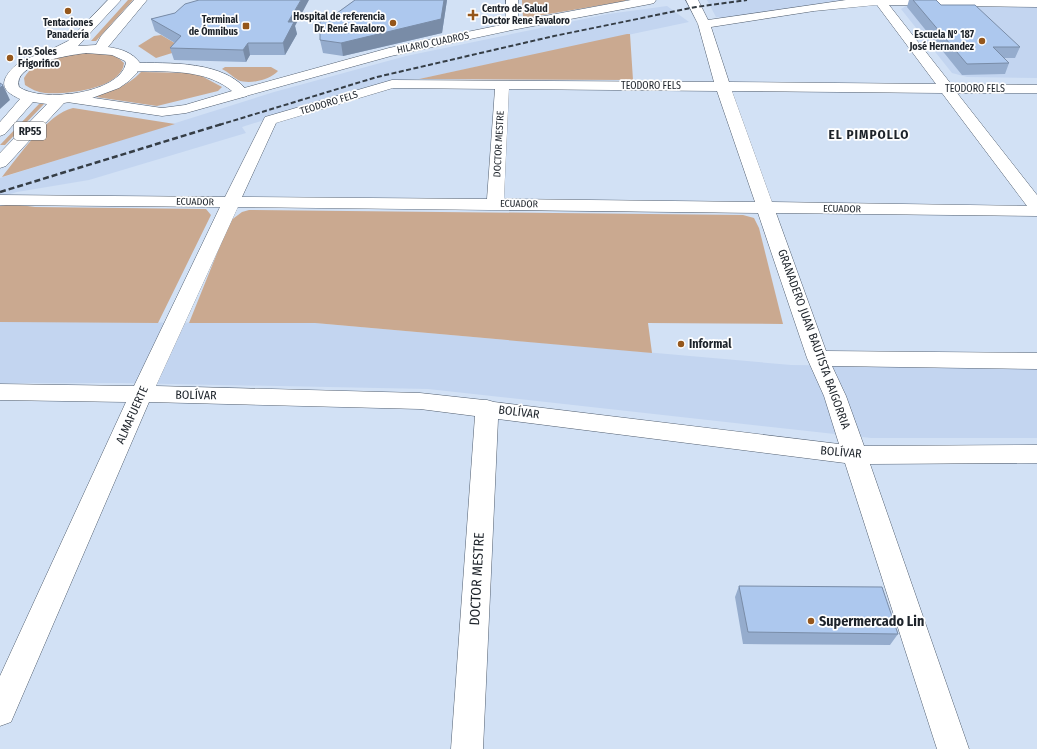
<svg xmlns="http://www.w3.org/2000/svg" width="1037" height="749" viewBox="0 0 1037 749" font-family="'Fira Sans Condensed',sans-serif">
  <rect width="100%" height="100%" fill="#d2e1f5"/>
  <path fill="#c3d5f0" d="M 707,0 L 850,0 L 725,18 L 716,17 Z
    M 667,6 L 689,22 L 419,79 L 389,81 L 242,127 L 246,133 L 89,180 L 17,192 L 0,197 L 0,178 L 274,92 L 406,56 L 608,14 Z
    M 906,6 L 1037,7 L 1037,78 L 967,77 L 952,73 L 901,9 Z
    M 0,322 L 315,323 L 791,365 L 1037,368 L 1037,438 L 871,438 L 428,389 L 122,383 L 0,383 Z"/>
  <path fill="#caa990" d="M 128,0 L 133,0 L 96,41 L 91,41 Z
    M 522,0 L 625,0 L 626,1 L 525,18 L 523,17 Z
    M 627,34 L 630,34 L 633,80 L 419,79 Z
    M 161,35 L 185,49 L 156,58 L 138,46 L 154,36 Z
    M 82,52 C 96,53 113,51 124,63 C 122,89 65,95 45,93 C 37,92 31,89 25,85 L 24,78 C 36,58 61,57 82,52 Z
    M 225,67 L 271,67 L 278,71 C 270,80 249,85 238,80 C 233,77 228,72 222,69 Z
    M 141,72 L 196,73 L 222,87 L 218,91 L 157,106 L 89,96 C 109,92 127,87 141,72 Z
    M 39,104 L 44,104 L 5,145 L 0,145 Z
    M 73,108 L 175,124 L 2,177 C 19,156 47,114 73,108 Z
    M 12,204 L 35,207 L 206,209 L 211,215 L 158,323 L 0,322 L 0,206 Z
    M 249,210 L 743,215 L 754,218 L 759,228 L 783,324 L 648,323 L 652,353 L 315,323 L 189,323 L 230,221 L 242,212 Z"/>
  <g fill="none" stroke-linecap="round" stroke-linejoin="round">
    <g stroke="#515e6f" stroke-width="1">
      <path id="minor" d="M 506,0 L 518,0 L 518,21 L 631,0 L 656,0 L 654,3 L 650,4 L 512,30 L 391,56 L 242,97 L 237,96 L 235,93 L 237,90 L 389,48 L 506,24 Z
        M 686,0 L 698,0 L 708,20 L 846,0 L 1037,0 L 1037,7 L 889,5 L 951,84 L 1037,85 L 1037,93 L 957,93 L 1037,195 L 1037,216 L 776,213 L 826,351 L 1037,353 L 1037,369 L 832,366 L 846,396 L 864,446 L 1037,445 L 1037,463 L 870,464 L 969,749 L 937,749 L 845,463 L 498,419 L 483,749 L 451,749 L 475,416 L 420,409 L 149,402 L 11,722 L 0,726 L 0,676 L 126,402 L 0,400 L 0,384 L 134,386 L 220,207 L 0,205 L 0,195 L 225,197 L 265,117 L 392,80 L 714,82 L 698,24 ZM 877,5 L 936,84 L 729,82 L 711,27 L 814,11 ZM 393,88 L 495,89 L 487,199 L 242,197 L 276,123 ZM 509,89 L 717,91 L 755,202 L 504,199 ZM 732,91 L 942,93 L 1027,206 L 772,202 ZM 238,207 L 758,213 L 807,358 L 824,396 L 839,444 L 494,402 L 487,400 L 484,400 L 420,393 L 156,386 Z"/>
    </g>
    <g stroke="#515e6f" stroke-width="1">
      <path id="tertiary" d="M 133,63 C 168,63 226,60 249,93 L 247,96 L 186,113 L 162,116 L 67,102 L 62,101 L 60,98 L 62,95 L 67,94 L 162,108 L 185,105 L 232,91 C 210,73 183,72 156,71 C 147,71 137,72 128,70 L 126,67 L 128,64 Z"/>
    </g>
    <g stroke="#515e6f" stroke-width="1">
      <path id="primary" d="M 108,0 L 121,0 L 78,46 L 96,45 L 101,36 L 134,0 L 147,0 L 108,47 C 121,49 132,52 140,63 L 137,73 L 129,81 L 119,88 L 92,98 L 64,103 L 6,166 L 0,168 L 0,153 L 47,104 L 33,102 L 5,134 L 0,136 L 0,122 L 20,99 C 12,95 1,90 5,79 C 13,61 35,55 52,51 L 54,48 L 68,41 ZM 86,53 L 112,55 L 125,61 L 126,63 C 120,94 41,103 19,87 C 12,63 71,55 86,53 Z"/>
    </g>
    <use href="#minor" fill="#fff" fill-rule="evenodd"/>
    <use href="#tertiary" fill="#fff" fill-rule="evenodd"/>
    <use href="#primary" fill="#fff" fill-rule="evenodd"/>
    <path stroke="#353d45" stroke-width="2" stroke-dasharray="5 2.5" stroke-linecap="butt" d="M 219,125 L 377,77 L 554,36 L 696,7 L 747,0"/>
    <path stroke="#353d45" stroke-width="2.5" stroke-dasharray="6 3" stroke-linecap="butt" d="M 0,192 L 222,124"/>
  </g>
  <path fill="#95accd" d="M 355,0 L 447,0 L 442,33 L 343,56 L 323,53 L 320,40 L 326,21 Z
    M 909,0 L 936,0 L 941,5 L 1020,47 L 1015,58 L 1004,58 L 1009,63 L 1005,74 L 962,75 L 907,7 Z
    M 175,13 L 295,26 L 297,34 L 285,55 L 250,55 L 246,62 L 174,60 L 170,48 L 175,43 L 155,31 L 151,19 Z
    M 739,586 L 898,634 L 890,645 L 743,644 L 735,597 Z"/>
  <path fill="#798ca7" d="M 301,0 L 309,0 L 295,26 L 297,34 L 285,55 L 283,43 L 288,22 Z
    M 444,0 L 447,0 L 442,33 L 343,56 L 341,43 Z
    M 248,43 L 250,55 L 246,62 L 243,50 Z
    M 3,85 L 10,100 L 0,109 L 0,88 Z"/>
  <path fill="#adc8ee" stroke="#798ca7" d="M 199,0 L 301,0 L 288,22 L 294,22 L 283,43 L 248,43 L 243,50 L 170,48 L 181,36 L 151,19 L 175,13 L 185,4 Z
    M 355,0 L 444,0 L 441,19 L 341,43 L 320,40 L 320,21 L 326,21 Z
    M 913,0 L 936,0 L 941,5 L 975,5 L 1020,47 L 993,47 L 1009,63 L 967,64 Z
    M 0,83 L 3,85 L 0,88 Z
    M 739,586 L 882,587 L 898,634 L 748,632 Z"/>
  <g fill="#95571c" stroke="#fff" stroke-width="1.5">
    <circle cx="68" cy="11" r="4"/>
    <path d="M471 9h4v4h4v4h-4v4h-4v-4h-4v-4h4z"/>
    <circle cx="393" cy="23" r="4"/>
    <rect x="242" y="22" width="8" height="8" rx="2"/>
    <circle cx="982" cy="41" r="4"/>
    <circle cx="10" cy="58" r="4"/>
    <circle cx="681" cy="344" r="4"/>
    <circle cx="811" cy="621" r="4"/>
  </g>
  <g text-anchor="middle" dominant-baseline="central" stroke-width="3.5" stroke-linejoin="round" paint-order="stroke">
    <g font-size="10" font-weight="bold" fill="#1d232a" stroke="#fff" text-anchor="end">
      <text x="482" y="9" text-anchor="start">Centro de Salud<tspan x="482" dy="12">Doctor Rene Favaloro</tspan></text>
      <text x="385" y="17">Hospital de referencia<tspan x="385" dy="12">Dr. René Favaloro</tspan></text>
      <text x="238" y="20">Terminal<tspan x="238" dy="12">de Ómnibus</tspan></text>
      <text x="68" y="23" text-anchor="middle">Tentaciones<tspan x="68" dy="12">Panadería</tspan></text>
      <text x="974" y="35">Escuela N° 187<tspan x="974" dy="12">José Hernandez</tspan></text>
      <text x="18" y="52" text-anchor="start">Los Soles<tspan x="18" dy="12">Frigorifico</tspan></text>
    </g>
    <g font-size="10" fill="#1d232a" stroke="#fff">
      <text transform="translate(433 43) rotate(-12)">HILARIO CUADROS</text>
      <text x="651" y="86">TEODORO FELS</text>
      <text x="975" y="89">TEODORO FELS</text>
      <text transform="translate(329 103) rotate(-17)">TEODORO FELS</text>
      <text transform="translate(499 144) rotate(-87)">DOCTOR MESTRE</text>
      <text transform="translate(195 202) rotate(1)">ECUADOR</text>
      <text transform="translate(519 204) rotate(1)">ECUADOR</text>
      <text transform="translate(842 209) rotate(1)">ECUADOR</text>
    </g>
    <rect fill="#fff" stroke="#61656a" stroke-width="1" x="14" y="122" width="32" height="18" rx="3"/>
    <g font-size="11" font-weight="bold" fill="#1d232a">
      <text x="30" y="131">RP55</text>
    </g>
    <g font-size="12" fill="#1d232a" stroke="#fff">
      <text transform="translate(814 339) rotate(70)">GRANADERO JUAN BAUTISTA BAIGORRIA</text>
      <text transform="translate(196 395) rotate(1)">BOLÍVAR</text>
      <text transform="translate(519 412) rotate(7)">BOLÍVAR</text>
      <text transform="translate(132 415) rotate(-66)">ALMAFUERTE</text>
      <text transform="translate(841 452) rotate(5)">BOLÍVAR</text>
    </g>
    <g font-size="12" font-weight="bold" fill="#1d232a" stroke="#fff" text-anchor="start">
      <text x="689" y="344">Informal</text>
    </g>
    <g font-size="13" font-weight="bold" letter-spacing="1" fill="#1d232a" stroke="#fff">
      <text x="869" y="134">EL PIMPOLLO</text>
    </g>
    <g font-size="14" fill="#1d232a" stroke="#fff">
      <text transform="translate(477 579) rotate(-87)">DOCTOR MESTRE</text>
    </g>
    <g font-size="14" font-weight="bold" fill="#1d232a" stroke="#fff" text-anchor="start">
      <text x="819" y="621">Supermercado Lin</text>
    </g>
  </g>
</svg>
